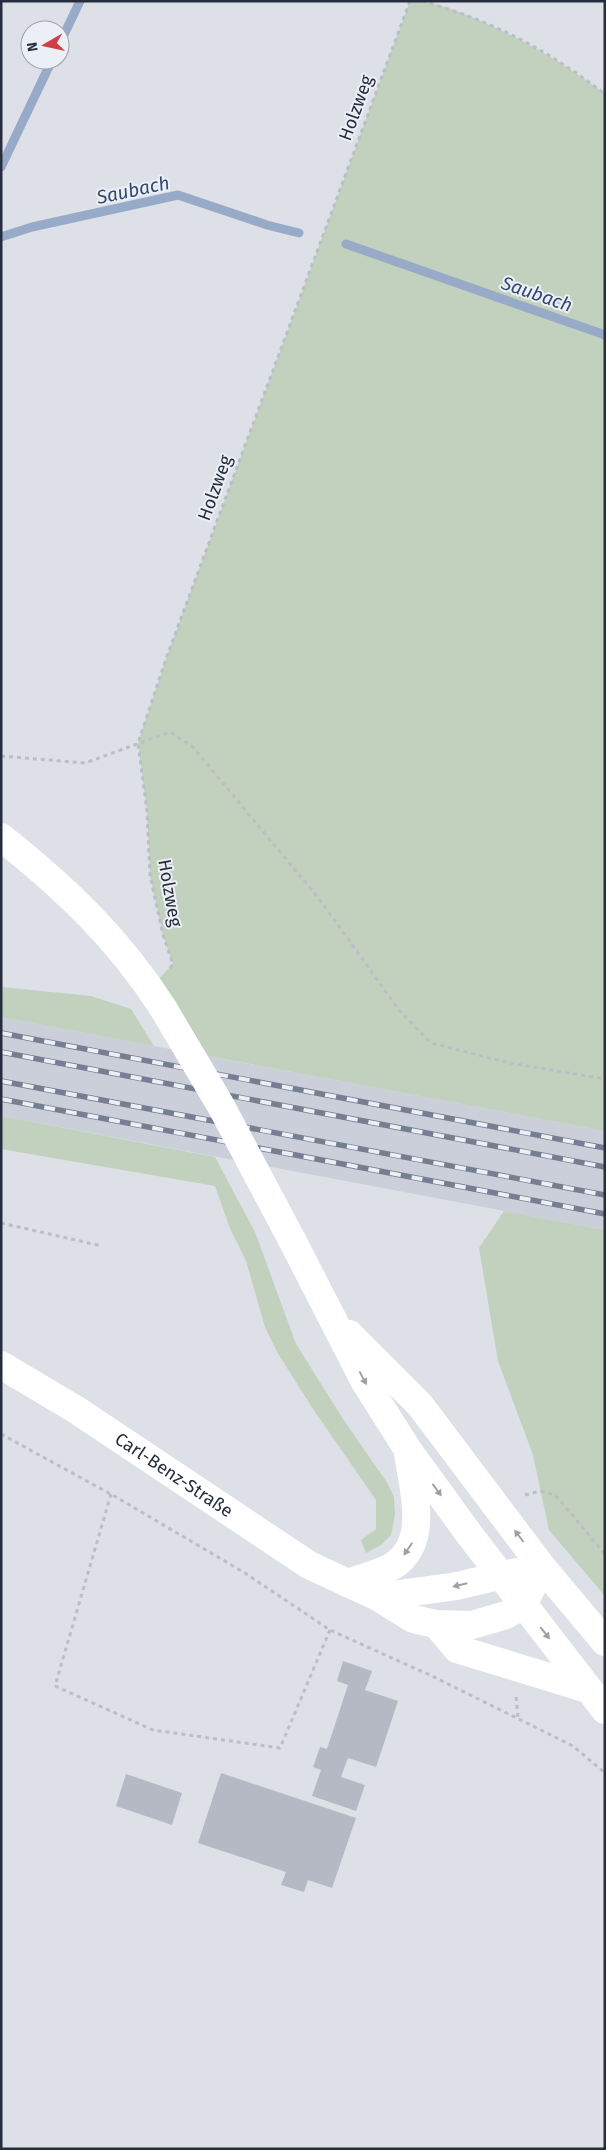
<svg xmlns="http://www.w3.org/2000/svg" width="606" height="2150" viewBox="0 0 606 2150" font-family="'Fira Sans',sans-serif">
  <rect width="100%" height="100%" fill="#dde0e7"/>
  <path fill="#cbcfd9" d="M 1,1017 L 605,1131 L 605,1230 L 1,1116 Z"/>
  <path fill="#c1d1be" d="M 410,1 C 433,1 455,10 476,19 C 525,40 562,62 605,94 L 605,1131 L 187,1052 L 150,988 L 173,964 L 163,935 L 150,875 L 147,811 L 138,743 L 167,656 Z
    M 1,987 L 91,996 L 131,1009 L 154,1046 L 1,1017 Z
    M 1,1116 L 215,1157 L 255,1232 L 296,1344 L 343,1419 L 388,1484 L 394,1497 L 395,1515 L 391,1535 L 381,1545 L 366,1553 L 361,1540 L 376,1529 L 376,1500 L 313,1409 L 277,1352 L 265,1327 L 246,1261 L 229,1226 L 215,1186 L 1,1149 Z
    M 504,1211 L 605,1230 L 605,1596 L 549,1530 L 533,1455 L 498,1361 L 479,1248 Z"/>
  <g fill="none" stroke-linecap="round" stroke-linejoin="round">
    <path stroke="#97abc8" stroke-width="9" d="M 60,43 L 80,1
      M 1,167 L 52,60
      M 1,237 L 32,227 L 178,195 L 267,225 L 299,233
      M 346,244 L 605,335"/>
  </g>
  <path fill="#b4b9c4" d="M 343,1661 L 372,1671 L 365,1690 L 398,1701 L 376,1767 L 348,1758 L 341,1777 L 365,1785 L 356,1811 L 312,1796 L 321,1770 L 313,1767 L 320,1747 L 327,1749 L 348,1685 L 337,1681 Z
    M 221,1773 L 356,1818 L 332,1888 L 308,1880 L 304,1892 L 281,1885 L 286,1872 L 198,1843 Z
    M 126,1774 L 182,1793 L 172,1825 L 116,1806 Z"/>
  <g fill="none" stroke-linecap="round" stroke-linejoin="round">
    <path stroke="#bbbec5" stroke-width="3" stroke-dasharray="4 4" stroke-linecap="butt" d="M 422,1 C 493,21 546,49 605,94
      M 1,756 L 85,763 L 170,732 L 193,747 L 320,900 L 398,1009 L 431,1043 L 510,1063 L 605,1079
      M 170,968 L 173,964 L 163,935 L 150,875 L 147,811 L 138,743 L 167,656 L 410,1
      M 1,1223 L 102,1246
      M 1,1434 L 116,1497 L 245,1573 L 330,1630 L 432,1676 L 573,1746 L 605,1773
      M 111,1494 L 55,1686 L 153,1730 L 280,1748 L 330,1630
      M 525,1495 L 540,1491 L 555,1495 L 605,1554
      M 516,1697 L 518,1718"/>
    <g stroke="#fff" stroke-width="28">
      <path d="M 1,837 C 66,889 118,938 163,1008"/>
      <path d="M 292,1240 L 365,1382 L 408,1450 L 469,1534 L 605,1710"/>
      <path d="M 349,1334 L 420,1405 L 542,1567 L 605,1642"/>
      <path id="s1" d="M 1,1365 L 75,1409 L 309,1565 L 378,1597 L 413,1619 L 436,1624 L 472,1625 L 506,1615 L 523,1605 L 542,1567"/>
      <path d="M 347,1583 C 360,1579 374,1575 387,1569 C 432,1548 413,1491 408,1453"/>
      <path d="M 378,1597 L 457,1586 L 516,1572"/>
      <path d="M 436,1624 L 457,1649 L 588,1689"/>
    </g>
    <g stroke="#767e91" stroke-width="5.5">
      <path id="rail" d="M 1,1033 L 605,1148
        M 1,1052 L 605,1167
        M 1,1081 L 605,1195
        M 1,1099 L 605,1214"/>
    </g>
    <use href="#rail" stroke="#eceff5" stroke-width="4" stroke-dasharray="11" stroke-linecap="butt"/>
    <path stroke="#fff" stroke-width="28" d="M 163,1008 L 221,1106 L 292,1240"/>
  </g>
  <defs><path id="oneway-solid" d="M-6-.8H1V-3.2L6.5 0L1 3.2V.8H-6Z" transform="scale(1.25)"/></defs>
  <g fill="#9da0a8">
    <use href="#oneway-solid" transform="translate(363 1378) rotate(62)"/>
    <use href="#oneway-solid" transform="translate(437 1490) rotate(54)"/>
    <use href="#oneway-solid" transform="translate(519 1536) rotate(-127)"/>
    <use href="#oneway-solid" transform="translate(408 1549) rotate(124)"/>
    <use href="#oneway-solid" transform="translate(460 1585) rotate(167)"/>
    <use href="#oneway-solid" transform="translate(545 1633) rotate(52)"/>
  </g>
  <g text-anchor="middle" dominant-baseline="central" stroke-width="4" stroke-linejoin="round" paint-order="stroke">
    <g font-size="18" fill="#262d3e" stroke="#eceff5">
      <text transform="translate(356 108) rotate(-70)">Holzweg</text>
      <text transform="translate(215 488) rotate(-70)">Holzweg</text>
      <text transform="translate(170 893) rotate(80)">Holzweg</text>
      <text stroke="none"><textPath href="#s1" startOffset="205">Carl-Benz-Straße</textPath></text>
    </g>
    <g font-size="19" font-style="italic" fill="#304872" stroke="#eceff5">
      <text transform="translate(133 190) rotate(-12)">Saubach</text>
      <text transform="translate(537 294) rotate(19)">Saubach</text>
    </g>
  </g>
  <rect width="606" height="2150" fill="none" stroke="#262d3e" stroke-width="5"/>
  <g transform="translate(45 45) rotate(261)"><circle r="24" fill="#eceff5" stroke="#9da1ac"/>
  <path d="M0-4L9 19L0 12L-9 19Z" fill="#d03e48"/>
  <text y="-8" font-size="14" font-weight="bold" text-anchor="middle" fill="#262d3e">N</text>
  </g>
</svg>
